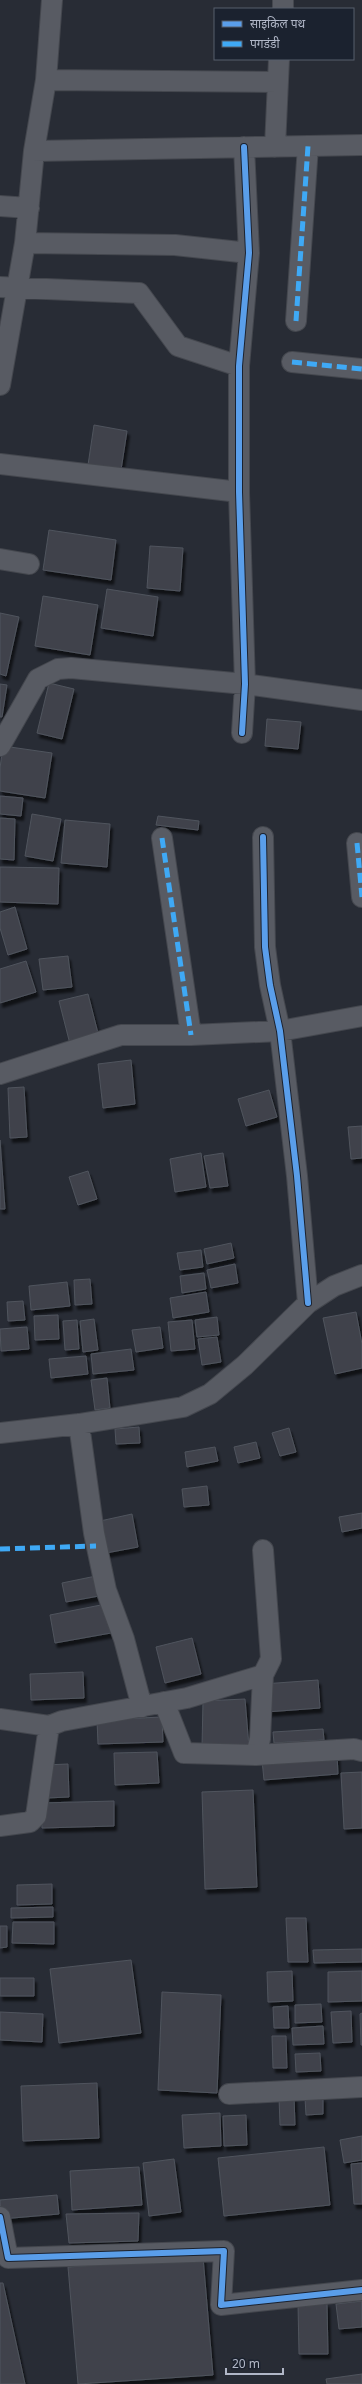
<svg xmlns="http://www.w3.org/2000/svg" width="362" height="2384" viewBox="0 0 362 2384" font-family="'Noto Sans','Noto Sans Devanagari',sans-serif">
  <defs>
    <filter id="shadow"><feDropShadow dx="2.5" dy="4.5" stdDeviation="1" flood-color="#0009"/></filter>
  </defs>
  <rect width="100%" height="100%" fill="#282c35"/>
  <path fill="#3f434c" stroke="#50545d" filter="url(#shadow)" d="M 94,425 L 127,431 L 121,470 L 88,465 Z
    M 49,530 L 116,540 L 111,580 L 43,570 Z
    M 150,546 L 183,548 L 180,591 L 147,588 Z
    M 107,589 L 158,597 L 153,636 L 101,628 Z
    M 43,596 L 98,605 L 90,655 L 35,646 Z
    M 0,613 L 19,617 L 6,676 L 0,674 Z
    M 49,683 L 74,689 L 62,739 L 37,733 Z
    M 0,684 L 7,685 L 2,717 L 0,717 Z
    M 267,719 L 301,722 L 298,749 L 265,746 Z
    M 3,746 L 52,753 L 45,798 L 0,791 L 0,768 Z
    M 0,796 L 23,798 L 21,816 L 0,814 Z
    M 32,814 L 61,819 L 53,861 L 25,856 Z
    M 158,816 L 199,821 L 198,830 L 156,825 Z
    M 0,818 L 15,819 L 14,860 L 0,859 Z
    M 65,820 L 110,824 L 107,867 L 61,863 Z
    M 0,867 L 59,868 L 58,904 L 0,902 Z
    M 15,907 L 27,949 L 8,955 L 0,928 L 0,912 Z
    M 68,956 L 72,987 L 43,990 L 39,959 Z
    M 26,961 L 36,992 L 0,1003 L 0,969 Z
    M 88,994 L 100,1041 L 71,1048 L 59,1001 Z
    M 131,1060 L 135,1104 L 103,1108 L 98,1064 Z
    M 24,1087 L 27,1137 L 10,1138 L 8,1088 Z
    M 269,1090 L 277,1117 L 246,1126 L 238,1099 Z
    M 362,1126 L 362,1158 L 351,1159 L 348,1127 Z
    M 0,1140 L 5,1209 L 0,1209 Z
    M 201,1153 L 206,1187 L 175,1192 L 170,1159 Z
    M 223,1153 L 228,1186 L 210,1188 L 204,1156 Z
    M 88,1171 L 97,1199 L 78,1205 L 69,1177 Z
    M 231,1243 L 234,1258 L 207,1264 L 204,1249 Z
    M 201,1250 L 203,1267 L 180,1270 L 177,1253 Z
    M 235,1264 L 238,1283 L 211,1288 L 207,1270 Z
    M 204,1273 L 206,1289 L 182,1293 L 180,1276 Z
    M 90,1279 L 92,1304 L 75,1305 L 74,1280 Z
    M 67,1282 L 70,1306 L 31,1310 L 29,1286 Z
    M 206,1292 L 209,1312 L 173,1318 L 170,1298 Z
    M 23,1301 L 25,1320 L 8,1321 L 7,1302 Z
    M 356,1312 L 362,1344 L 362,1368 L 335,1374 L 323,1318 Z
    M 58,1315 L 59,1339 L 35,1340 L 34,1316 Z
    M 217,1317 L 219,1335 L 197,1337 L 195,1320 Z
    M 94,1319 L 98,1350 L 83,1352 L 80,1321 Z
    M 77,1320 L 79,1349 L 65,1350 L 63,1321 Z
    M 192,1320 L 195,1349 L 171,1351 L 168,1322 Z
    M 27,1327 L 29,1349 L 1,1351 L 0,1329 Z
    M 160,1327 L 163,1348 L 136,1352 L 132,1330 Z
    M 217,1337 L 221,1362 L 202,1365 L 198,1339 Z
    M 131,1349 L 134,1370 L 93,1374 L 91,1354 Z
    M 86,1356 L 88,1374 L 51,1378 L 49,1359 Z
    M 107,1378 L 110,1408 L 95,1410 L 91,1380 Z
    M 139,1427 L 140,1443 L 116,1444 L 115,1429 Z
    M 289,1428 L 296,1452 L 280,1456 L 272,1433 Z
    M 256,1442 L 260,1458 L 238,1463 L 234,1447 Z
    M 215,1447 L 218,1461 L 187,1467 L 185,1452 Z
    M 207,1486 L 209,1505 L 184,1507 L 182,1489 Z
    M 362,1513 L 362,1528 L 342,1532 L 339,1517 Z
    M 132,1514 L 138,1547 L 106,1553 L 100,1521 Z
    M 96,1576 L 99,1596 L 66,1602 L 62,1583 Z
    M 106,1604 L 111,1633 L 55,1643 L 50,1615 Z
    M 192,1638 L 201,1674 L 165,1683 L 156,1647 Z
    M 83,1672 L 84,1698 L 31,1700 L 30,1674 Z
    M 318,1680 L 320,1708 L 266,1712 L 263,1684 Z
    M 245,1699 L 249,1747 L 202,1747 L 203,1701 Z
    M 162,1717 L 163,1742 L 98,1744 L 97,1720 Z
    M 323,1729 L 324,1740 L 274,1743 L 273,1732 Z
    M 157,1752 L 159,1783 L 115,1785 L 114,1753 Z
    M 337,1754 L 338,1774 L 264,1780 L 262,1760 Z
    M 68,1764 L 69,1797 L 46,1798 L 45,1765 Z
    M 362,1772 L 362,1828 L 344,1829 L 341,1773 Z
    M 253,1790 L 257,1887 L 205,1889 L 202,1792 Z
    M 114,1801 L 114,1826 L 42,1828 L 41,1803 Z
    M 52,1884 L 52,1904 L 17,1905 L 17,1885 Z
    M 53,1907 L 53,1917 L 11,1918 L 11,1908 Z
    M 286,1918 L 306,1918 L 308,1962 L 288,1962 Z
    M 13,1922 L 54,1922 L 54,1944 L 12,1943 Z
    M 0,1926 L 7,1926 L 7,1947 L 0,1948 Z
    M 362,1949 L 362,1962 L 314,1963 L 313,1950 Z
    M 131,1960 L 141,2033 L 59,2043 L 50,1969 Z
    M 292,1971 L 293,2001 L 268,2002 L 267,1972 Z
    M 362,1971 L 362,2001 L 328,2002 L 328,1972 Z
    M 0,1978 L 34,1978 L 34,1996 L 0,1996 Z
    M 162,1992 L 221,1995 L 217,2093 L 158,2090 Z
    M 321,2004 L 322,2022 L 295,2023 L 295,2005 Z
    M 288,2006 L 289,2028 L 274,2028 L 273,2007 Z
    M 351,2011 L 352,2042 L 333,2043 L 331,2012 Z
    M 0,2012 L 43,2014 L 42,2042 L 0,2040 Z
    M 362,2013 L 362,2045 L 361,2045 L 360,2014 Z
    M 323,2026 L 324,2044 L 293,2045 L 292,2028 Z
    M 272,2036 L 286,2036 L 287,2068 L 273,2068 Z
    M 320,2053 L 321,2071 L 296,2072 L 295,2054 Z
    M 97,2083 L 99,2138 L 23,2141 L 21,2086 Z
    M 294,2096 L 295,2125 L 280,2125 L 279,2097 Z
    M 323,2097 L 323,2114 L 306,2115 L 305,2098 Z
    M 220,2113 L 221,2146 L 184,2148 L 182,2115 Z
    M 246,2115 L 247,2145 L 224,2146 L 223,2116 Z
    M 362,2136 L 362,2160 L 344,2163 L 340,2140 Z
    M 324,2147 L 330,2205 L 224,2216 L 218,2158 Z
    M 174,2159 L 181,2212 L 149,2216 L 143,2163 Z
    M 362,2163 L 362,2204 L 354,2204 L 351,2164 Z
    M 139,2167 L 142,2205 L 72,2210 L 70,2171 Z
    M 57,2195 L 59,2214 L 1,2219 L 0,2200 Z
    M 139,2213 L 138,2241 L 69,2243 L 66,2214 Z
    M 203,2257 L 213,2375 L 78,2384 L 68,2267 Z
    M 0,2283 L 3,2283 L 25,2384 L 0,2384 Z
    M 362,2301 L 362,2327 L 339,2329 L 336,2304 Z
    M 298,2303 L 327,2303 L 328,2354 L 299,2354 Z
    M 362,2374 L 362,2384 L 327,2384 L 326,2379 Z"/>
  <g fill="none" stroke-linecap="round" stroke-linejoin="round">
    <g stroke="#44474e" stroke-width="22">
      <path id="street" d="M 283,9 L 283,0
        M 46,80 L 277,82
        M 275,147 L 279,59
        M 34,151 L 362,145
        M 0,206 L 29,208
        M 25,243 L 175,245 L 249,253
        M 0,287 L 139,293 L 178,346 L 239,366
        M 296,321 L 308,146
        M 292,362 L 362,369
        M 0,385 L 25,243 L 34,151 L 46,80 L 52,0
        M 0,464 L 239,492
        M 0,559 L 29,564
        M 242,733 L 245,684 L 239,492 L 239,366 L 249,253 L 244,147
        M 0,746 L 38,679 L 58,669 L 71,668 L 245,684 L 362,700
        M 263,837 L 265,947 L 270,985 L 280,1031 L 297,1176 L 308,1303
        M 162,838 L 191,1035
        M 357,843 L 362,897
        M 0,1074 L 121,1035 L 191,1035 L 280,1031 L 362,1016
        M 79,1424 L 94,1533 L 106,1590 L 124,1639 L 142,1707
        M 0,1433 L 79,1424 L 183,1407 L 210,1394 L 245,1365 L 308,1303 L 334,1286 L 362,1275
        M 164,1702 L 184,1753 L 256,1755 L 354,1749 L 362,1751
        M 0,1719 L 49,1726
        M 256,1755 L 260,1739 L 263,1675 L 271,1659 L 263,1550
        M 0,1826 L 30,1822 L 36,1816 L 49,1726 L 62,1721 L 187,1698 L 263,1675
        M 229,2094 L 362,2087
        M 0,2217 L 8,2258 L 224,2251 L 221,2305 L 362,2290"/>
    </g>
    <use href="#street" stroke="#585b63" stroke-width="20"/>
    <path stroke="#3fa9f5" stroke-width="5" stroke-dasharray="10 5" stroke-linecap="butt" d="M 296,321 L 308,146
      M 292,362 L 362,369
      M 162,838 L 191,1035
      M 357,843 L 362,897
      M 0,1549 L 96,1546"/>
    <g stroke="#1b222f" stroke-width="8">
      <path id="cycleway" d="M 242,733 L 245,684 L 239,492 L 239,366 L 249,253 L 244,147
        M 263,837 L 265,947 L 270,985 L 280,1031 L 297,1176 L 308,1303
        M 0,2217 L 8,2258 L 224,2251 L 221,2305 L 362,2290"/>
    </g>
    <use href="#cycleway" stroke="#5a9eea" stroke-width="6"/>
  </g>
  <rect x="214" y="8" width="140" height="52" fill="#1b222f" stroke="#575e6c"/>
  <rect x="222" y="21" width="20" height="6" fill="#5a9eea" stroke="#575e6c"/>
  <text x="250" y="28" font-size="12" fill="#b1b7c7">साइकिल पथ</text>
  <rect x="222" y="41" width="20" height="6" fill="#3fa9f5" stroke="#575e6c"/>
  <text x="250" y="48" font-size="12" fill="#b1b7c7">पगडंडी</text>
  <path d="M226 2368v6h57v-6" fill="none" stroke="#b1b7c7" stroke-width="2"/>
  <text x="232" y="2368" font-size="12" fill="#b1b7c7" stroke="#1b222f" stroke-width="3" paint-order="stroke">20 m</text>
</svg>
